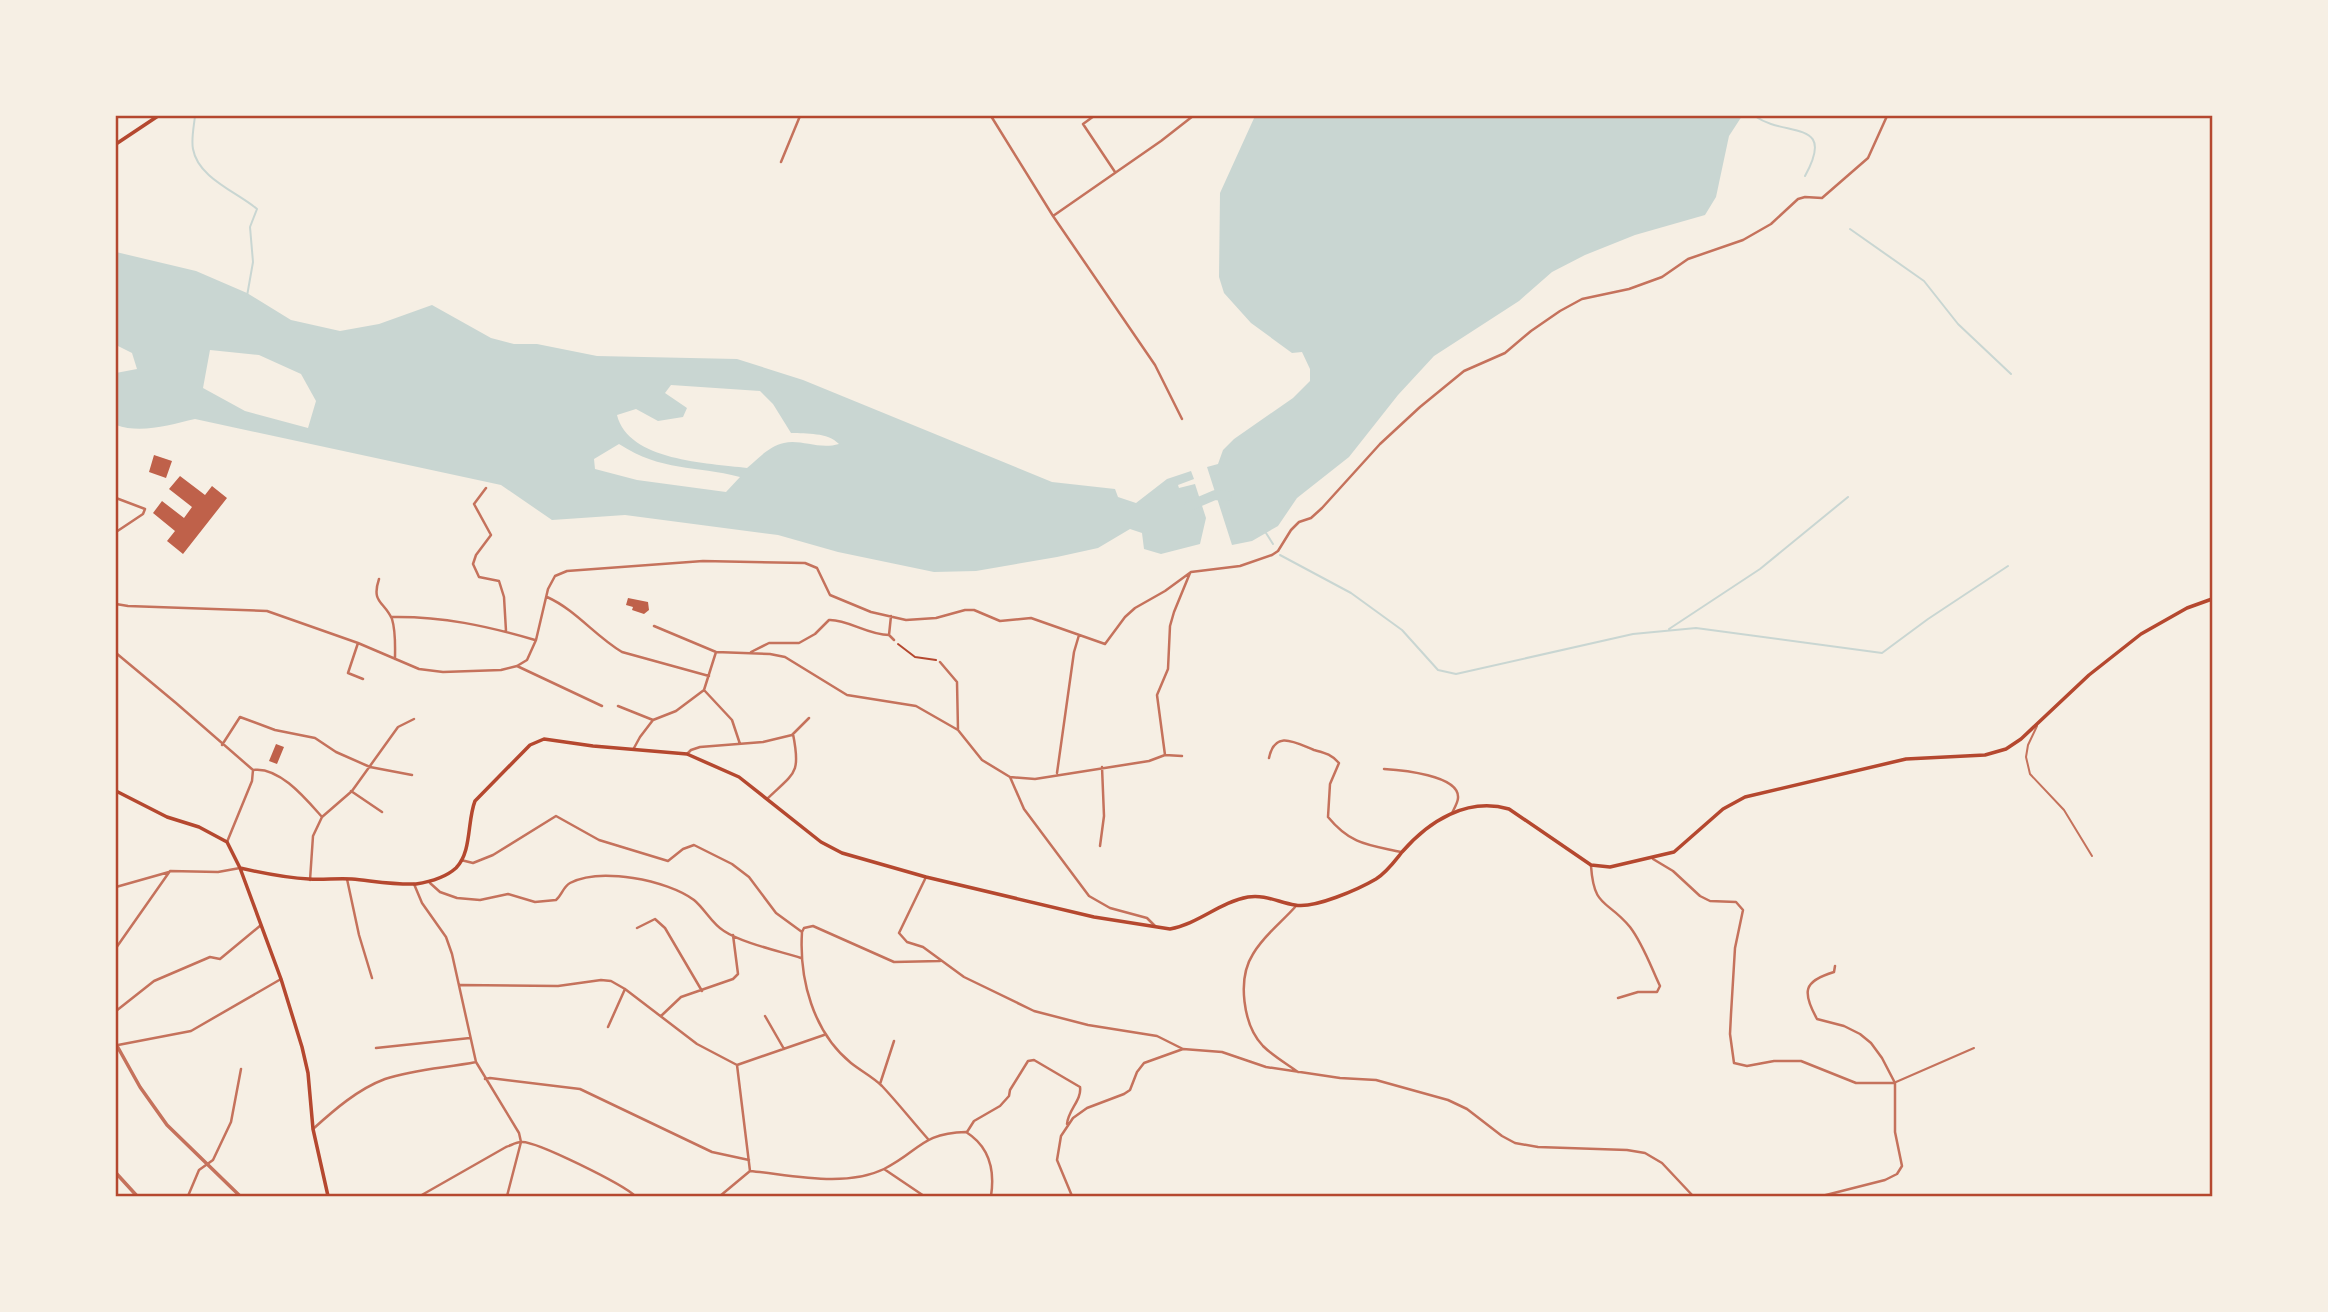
<svg xmlns="http://www.w3.org/2000/svg" width="2328" height="1312" viewBox="0 0 2328 1312" font-family="'Nunito Sans',sans-serif">
  <rect width="100%" height="100%" fill="#f6efe4"/>
  <path fill="#c9d6d2" fill-rule="evenodd" d="M 1255,116 L 1742,116 L 1729,136 L 1716,197 L 1705,215 L 1635,235 L 1585,255 L 1552,272 L 1519,301 L 1434,356 L 1398,395 L 1349,457 L 1297,498 L 1278,526 L 1252,541 L 1232,545 L 1207,467 L 1218,464 L 1223,450 L 1234,439 L 1293,398 L 1310,381 L 1310,369 L 1302,352 L 1292,353 L 1251,323 L 1224,293 L 1219,277 L 1220,193 Z
    M 116,252 L 196,271 L 247,293 L 291,320 L 340,331 L 379,324 L 432,305 L 491,338 L 514,344 L 537,344 L 597,356 L 737,359 L 803,380 L 1052,482 L 1115,489 L 1118,497 L 1136,503 L 1167,479 L 1191,471 L 1194,479 L 1178,485 L 1179,488 L 1195,484 L 1206,518 L 1200,544 L 1161,554 L 1144,549 L 1142,533 L 1130,529 L 1098,548 L 1057,557 L 976,571 L 934,572 L 838,552 L 778,535 L 625,515 L 552,520 L 501,485 L 195,419 C 169,425 141,434 116,425 L 116,373 L 137,369 L 132,353 L 116,345 ZM 210,350 L 259,355 L 301,374 L 316,401 L 308,428 L 245,411 L 203,388 ZM 671,385 L 760,391 L 773,404 L 791,433 C 807,434 827,432 839,444 C 819,450 801,439 784,443 C 769,446 758,459 747,468 C 708,463 628,461 617,415 L 636,409 L 658,421 L 683,417 L 687,408 L 665,393 ZM 619,444 C 662,472 695,465 740,477 L 726,492 L 637,480 L 595,469 L 594,459 Z"/>
  <g fill="none" stroke-linecap="round" stroke-linejoin="round">
    <path stroke="#c9d6d2" stroke-width="2" d="M 195,116 C 194,126 191,139 193,149 C 198,178 237,192 257,209 L 250,227 L 253,262 L 247,296
      M 1755,116 C 1785,138 1837,118 1805,176
      M 1850,229 L 1924,281 L 1958,324 L 2011,374
      M 1266,533 L 1273,544
      M 1280,555 L 1351,593 L 1402,630 L 1438,670 L 1456,674 L 1633,634 L 1696,628 L 1882,653 L 1928,619 L 2008,566
      M 1669,629 L 1760,569 L 1848,497"/>
    <path stroke="#c9d6d2" stroke-width="10" d="M 1189,506 L 1215,495 L 1227,496"/>
  </g>
  <path fill="#bf614a" d="M 154,455 L 172,461 L 166,478 L 149,472 Z
    M 180,476 L 205,495 L 212,486 L 227,498 L 183,554 L 167,541 L 175,531 L 153,513 L 162,501 L 184,518 L 192,507 L 169,489 Z
    M 628,598 L 648,602 L 649,610 L 644,614 L 632,610 L 633,607 L 626,605 Z
    M 276,744 L 284,747 L 277,764 L 269,761 Z"/>
  <g fill="none" stroke-linecap="round" stroke-linejoin="round">
    <path stroke="#b5482f" stroke-width="2" d="M 898,644 L 915,657 L 936,660"/>
    <path stroke="#c5725c" stroke-width="2" d="M 2037,726 L 2028,745 L 2026,757 L 2030,774 L 2064,810 L 2092,856
      M 1896,1082 L 1974,1048"/>
    <path stroke="#c5725c" stroke-width="2.5" d="M 991,116 L 1053,216 L 1155,365 L 1182,419
      M 1094,116 L 1083,124 L 1115,172
      M 781,162 L 800,116
      M 1053,216 L 1161,141 L 1193,116
      M 486,488 L 474,504 L 491,535 L 476,555 L 473,564 L 479,577 L 499,581 L 504,597 L 506,631
      M 116,498 L 145,509 L 143,514 L 116,532
      M 379,579 C 371,603 384,601 392,619 C 396,632 395,646 395,659
      M 547,597 C 576,610 595,636 622,652 L 709,676
      M 116,604 L 128,606 L 267,611 L 358,643 L 419,669 L 443,672 L 501,670 L 517,666 L 527,660 L 536,640 L 548,589 L 555,576 L 567,571 L 703,561 L 805,563 L 817,568 L 830,595 L 871,612 L 906,620 L 936,618 L 965,610 L 974,610 L 1000,621 L 1031,618 L 1105,644 L 1125,617 L 1135,608 L 1165,591 L 1191,572 L 1240,566 L 1272,555 L 1278,551 L 1291,530 L 1299,522 L 1311,518 L 1322,508 L 1380,444 L 1420,407 L 1464,371 L 1505,353 L 1531,331 L 1560,311 L 1582,299 L 1629,289 L 1662,277 L 1688,259 L 1743,240 L 1771,224 L 1798,199 L 1805,197 L 1822,198 L 1868,158 L 1887,116
      M 891,616 L 889,635 L 894,640
      M 391,617 C 442,616 487,626 535,640
      M 654,626 L 716,652 L 770,654 L 785,657 L 847,695 L 916,706 L 958,730 L 982,760 L 1010,777 L 1035,779 L 1149,761 L 1165,755 L 1182,756
      M 358,643 L 348,673 L 363,679
      M 751,652 L 769,643 L 799,643 L 815,634 L 829,620 C 847,619 868,635 889,635
      M 116,653 L 176,703 L 253,770 L 252,781 L 227,842
      M 940,662 L 957,682 L 958,730
      M 517,666 L 602,706
      M 704,690 L 732,720 L 740,744
      M 618,706 L 653,720
      M 222,745 L 240,717 L 275,730 L 315,738 L 336,752 L 370,767 L 412,775
      M 634,748 L 640,737 L 653,720 L 676,711 L 704,690 L 716,652
      M 687,754 L 691,750 L 700,747 L 763,742 L 792,735 L 809,718
      M 1165,755 L 1157,695 L 1168,669 L 1170,626 L 1174,612 L 1190,573
      M 1269,758 C 1275,729 1296,743 1314,750 C 1325,753 1331,754 1339,763 L 1330,784 L 1328,817 C 1351,845 1369,845 1401,852
      M 1384,769 C 1400,770 1460,775 1458,798 C 1458,802 1454,809 1452,813
      M 253,770 C 279,766 306,799 322,817
      M 1057,773 L 1074,652 L 1079,635
      M 1010,777 L 1024,809 L 1089,896 L 1110,908 L 1147,918 L 1155,926
      M 351,791 L 382,812
      M 767,799 C 795,772 801,774 793,734
      M 1100,846 L 1104,816 L 1102,767
      M 1653,859 L 1673,871 L 1700,896 L 1710,901 L 1736,902 L 1743,910 L 1735,948 L 1731,1014 L 1730,1034 L 1734,1063 L 1747,1066 L 1774,1061 L 1801,1061 L 1856,1083 L 1895,1083
      M 461,860 L 473,863 L 493,855 L 556,816 L 599,840 L 668,861 L 683,849 L 694,845 L 732,864 L 749,877 L 776,913 L 802,932
      M 1591,866 C 1594,909 1607,899 1630,927 C 1643,944 1651,967 1660,986 L 1657,992 L 1638,992 L 1618,998
      M 926,877 L 899,933 L 907,942 L 923,947 L 964,977 L 1034,1011 L 1088,1025 L 1157,1036 L 1183,1049
      M 347,879 L 359,935 L 372,978
      M 310,880 L 313,836 L 322,817 L 352,791 L 398,727 L 414,719
      M 430,883 L 440,892 L 457,898 L 480,900 L 508,894 L 535,902 L 556,900 C 562,895 563,887 570,883 C 600,867 667,880 694,900 C 705,909 712,924 724,931 C 742,943 779,951 801,958
      M 414,884 L 422,903 L 446,937 L 452,954 L 476,1062 L 519,1133 L 521,1142
      M 116,887 L 169,872
      M 1296,906 C 1282,922 1264,935 1253,954 C 1237,979 1243,1025 1263,1046 C 1273,1056 1287,1064 1298,1072
      M 637,928 L 655,919 L 665,928 L 702,991
      M 116,948 L 170,871 L 218,872 L 240,868
      M 460,985 L 558,986 L 601,980 L 611,981 L 625,989 L 697,1044 L 737,1065 L 824,1035
      M 116,1011 L 154,981 L 210,957 L 220,959 L 261,925
      M 661,1016 L 681,997 L 733,979 L 738,974 L 733,935
      M 765,1016 L 784,1049
      M 608,1027 L 625,989
      M 118,1045 L 191,1031 L 281,979
      M 376,1048 L 470,1038
      M 737,1065 L 750,1171
      M 485,1079 L 490,1078 L 580,1089 L 712,1152 L 749,1160
      M 880,1084 L 894,1041
      M 313,1129 C 334,1110 358,1089 385,1079 C 414,1069 446,1068 476,1062
      M 967,1132 L 974,1121 L 1000,1106 L 1009,1096 L 1010,1090 L 1028,1061 L 1034,1060 L 1080,1087 C 1082,1100 1068,1110 1067,1124
      M 928,1139 C 912,1121 898,1103 882,1086 C 873,1077 861,1071 851,1063 C 813,1032 799,979 802,932 L 804,928 L 813,926 L 894,962 L 940,961
      M 884,1169 L 924,1196
      M 188,1196 L 199,1170 L 213,1160 L 231,1122 L 241,1069
      M 420,1196 L 506,1147 C 510,1146 516,1142 521,1142 C 535,1140 624,1185 635,1196
      M 507,1196 L 521,1142
      M 720,1196 L 750,1171 C 791,1175 845,1188 884,1169 C 920,1151 921,1133 966,1132 C 990,1147 995,1170 991,1196
      M 1072,1196 L 1057,1160 L 1061,1136 L 1073,1118 L 1087,1108 L 1124,1094 L 1130,1090 L 1137,1072 L 1144,1063 L 1183,1049 L 1222,1052 L 1266,1067 L 1340,1078 L 1376,1080 L 1448,1100 L 1467,1109 L 1502,1136 L 1515,1143 L 1538,1147 L 1627,1150 L 1645,1153 L 1662,1163 L 1693,1196
      M 1822,1196 L 1885,1180 L 1897,1174 L 1902,1166 L 1895,1132 L 1895,1083 L 1882,1058 L 1871,1043 L 1860,1034 L 1844,1026 L 1817,1019 C 1802,992 1803,981 1834,972 L 1835,966"/>
    <path stroke="#c5725c" stroke-width="3.5" d="M 116,1044 L 140,1087 L 167,1125 L 240,1196
      M 116,1173 L 137,1196"/>
    <path stroke="#b5482f" stroke-width="3.5" d="M 116,144 L 158,116
      M 116,791 L 167,817 L 199,827 L 227,842 L 240,868 L 281,979 L 302,1047 L 308,1073 L 313,1129 L 328,1196
      M 240,868 C 262,873 286,878 309,879 C 323,880 337,878 352,879 C 373,881 396,885 416,884 C 429,882 446,877 456,868 C 472,852 467,821 475,801 L 530,745 L 544,739 L 593,746 L 687,754 L 739,777 L 821,842 L 842,853 L 926,877 L 1094,917 L 1170,929 C 1198,924 1220,902 1248,897 C 1265,894 1280,903 1295,905 C 1314,909 1359,889 1376,879 C 1387,872 1394,862 1402,852 C 1429,821 1467,797 1509,809 L 1591,865 L 1610,867 L 1674,852 L 1723,809 L 1745,797 L 1906,759 L 1985,755 L 2006,749 L 2021,739 L 2089,675 L 2141,634 L 2187,608 L 2212,599"/>
  </g>
  <rect width="2328" height="1312" fill="none" stroke="#f6efe4" stroke-width="234"/>
  <rect x="117" y="117" width="2094" height="1078" fill="none" stroke="#b5482f" stroke-width="2.5"/>
</svg>
